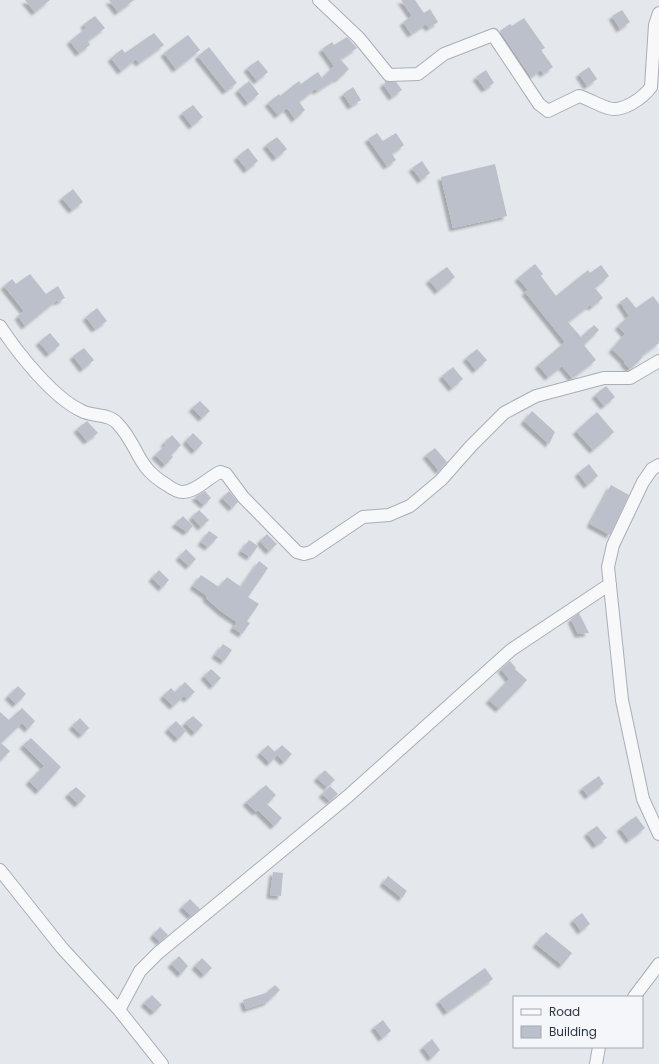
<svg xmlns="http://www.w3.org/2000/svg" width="659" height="1064" viewBox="0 0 659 1064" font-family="Poppins,sans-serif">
  <defs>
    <filter id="shadow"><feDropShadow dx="-3.5" dy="3.5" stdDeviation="1" flood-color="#0004"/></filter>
  </defs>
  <rect width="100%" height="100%" fill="#e4e7ec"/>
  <path fill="#bbc0ca" filter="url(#shadow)" d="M 25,0 L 50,0 L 35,12 Z
    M 109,0 L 134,0 L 118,12 Z
    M 401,0 L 415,0 L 424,13 L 430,9 L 438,22 L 429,28 L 426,24 L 411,34 L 403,22 L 412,16 Z
    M 622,10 L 630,22 L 620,29 L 612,16 Z
    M 95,16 L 105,28 L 88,41 L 90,45 L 79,53 L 70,41 L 86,28 L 84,24 Z
    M 524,18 L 545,48 L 541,50 L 553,67 L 543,74 L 541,70 L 531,77 L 500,31 L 510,24 L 512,26 Z
    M 154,33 L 164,45 L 139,63 L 136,59 L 121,71 L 111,58 L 122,49 L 125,53 Z
    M 188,35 L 200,50 L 176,69 L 164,53 Z
    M 347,37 L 357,48 L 340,59 L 349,69 L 338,79 L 337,78 L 317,91 L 315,89 L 299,102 L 305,110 L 295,119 L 287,108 L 278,115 L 268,103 L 279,94 L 280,96 L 299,81 L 301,84 L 318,72 L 322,78 L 334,66 L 322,49 L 332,42 L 334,45 Z
    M 209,47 L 237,83 L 226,91 L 198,56 Z
    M 258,60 L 268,72 L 257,81 L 247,68 Z
    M 589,67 L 597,79 L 587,86 L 579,74 Z
    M 486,70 L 494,83 L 485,89 L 476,77 Z
    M 249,81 L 259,94 L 248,103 L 238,90 Z
    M 384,81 L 396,82 L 402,90 L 392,97 L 383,84 L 386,83 Z
    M 353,87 L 361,100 L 351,106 L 343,94 Z
    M 193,105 L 203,117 L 192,126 L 182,113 Z
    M 377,133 L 383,141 L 396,133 L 404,145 L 392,154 L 396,160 L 387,166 L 368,139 Z
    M 277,137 L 287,149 L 276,158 L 266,145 Z
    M 248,148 L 258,161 L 247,170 L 237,157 Z
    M 422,161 L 430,173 L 421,180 L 412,168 Z
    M 495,164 L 507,216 L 453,228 L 441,177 Z
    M 73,189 L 83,202 L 72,210 L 62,198 Z
    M 535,264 L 543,274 L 541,276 L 556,296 L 588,270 L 590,273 L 601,265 L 609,276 L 595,288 L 603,298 L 592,307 L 590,305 L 568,322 L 581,337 L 594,325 L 599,330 L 584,345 L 596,360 L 572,378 L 562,366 L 548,377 L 538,365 L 565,342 L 525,292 L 528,290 L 518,278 Z
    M 447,267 L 455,277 L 438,291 L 429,280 Z
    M 30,274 L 46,294 L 58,286 L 65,298 L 58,302 L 57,300 L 25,326 L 18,316 L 24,311 L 4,286 L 12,279 L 16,284 Z
    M 653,296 L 659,304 L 659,343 L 641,356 L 643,357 L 630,369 L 624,363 L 625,362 L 612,349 L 625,334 L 618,326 L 629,316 L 620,302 L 627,297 L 636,308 Z
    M 97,308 L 107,321 L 95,329 L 86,317 Z
    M 50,333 L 60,345 L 49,354 L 39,342 Z
    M 84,348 L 94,360 L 83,369 L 73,356 Z
    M 477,349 L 487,360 L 476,370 L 466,358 Z
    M 453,367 L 463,379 L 452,388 L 442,376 Z
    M 606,386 L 615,397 L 604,406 L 595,395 Z
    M 200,401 L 210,411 L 202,418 L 192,408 Z
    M 532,411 L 555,432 L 549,444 L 524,421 Z
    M 597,412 L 614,432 L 593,450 L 576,431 Z
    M 87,421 L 98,433 L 87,441 L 77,429 Z
    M 193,433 L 203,443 L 195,451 L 186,441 Z
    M 172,435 L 181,445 L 171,455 L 173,457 L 165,465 L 155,455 L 166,445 L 164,443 Z
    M 435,448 L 447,462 L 439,471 L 426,455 Z
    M 589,464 L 598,476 L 587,485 L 578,473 Z
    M 611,485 L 629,495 L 610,535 L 590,524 Z
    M 205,491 L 211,498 L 204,505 L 195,497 Z
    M 229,491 L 238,502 L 232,508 L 222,498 Z
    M 199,510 L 209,520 L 201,527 L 192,517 Z
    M 183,516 L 193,526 L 187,532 L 175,524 Z
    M 209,531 L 218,537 L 208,547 L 201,542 Z
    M 267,534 L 277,544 L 269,551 L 260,541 Z
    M 249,540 L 258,546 L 250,557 L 241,551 Z
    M 186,549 L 196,559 L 189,566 L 179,557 Z
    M 259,561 L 268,568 L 248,597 L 259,604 L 247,621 L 250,623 L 242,634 L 233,628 L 237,622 L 222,612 L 206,598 L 207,596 L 193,586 L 201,575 L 219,587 L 227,577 L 241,587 Z
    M 159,570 L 169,580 L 162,588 L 152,578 Z
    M 579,613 L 589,633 L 578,634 L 571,619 Z
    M 223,644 L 232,650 L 224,661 L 215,655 Z
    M 510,661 L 516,668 L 515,669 L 527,680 L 499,709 L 489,700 L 509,679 L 501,669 Z
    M 211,669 L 221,678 L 213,686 L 204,676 Z
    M 185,682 L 195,692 L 187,699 L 184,696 L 173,706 L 163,696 L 171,688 L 175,692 Z
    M 18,686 L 26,694 L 16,704 L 8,696 Z
    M 22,708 L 35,721 L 28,729 L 22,723 L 1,743 L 10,751 L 0,761 L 0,712 L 9,720 Z
    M 193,716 L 203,725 L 195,733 L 185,723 Z
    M 80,718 L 89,728 L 82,735 L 72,726 Z
    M 176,721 L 186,731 L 178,739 L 168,729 Z
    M 31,738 L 61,767 L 39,791 L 29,781 L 44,766 L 23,745 Z
    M 268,745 L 275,752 L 282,745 L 292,754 L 284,762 L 277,755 L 270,763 L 260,753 Z
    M 325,770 L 335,780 L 327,787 L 317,778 Z
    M 599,776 L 604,784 L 588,796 L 582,788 Z
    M 266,785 L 276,795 L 267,804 L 282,818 L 274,826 L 258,810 L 256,812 L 246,802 Z
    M 330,786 L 338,794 L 330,801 L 322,794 Z
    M 76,787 L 86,796 L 78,804 L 68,794 Z
    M 636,816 L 645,828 L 629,840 L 620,828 Z
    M 597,826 L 607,838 L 596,845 L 587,833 Z
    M 273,872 L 283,873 L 281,896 L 270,895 Z
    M 388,876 L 407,891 L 402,898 L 383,883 Z
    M 190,899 L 200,909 L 191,916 L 182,907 Z
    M 582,913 L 590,924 L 581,931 L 573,920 Z
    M 160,927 L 168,935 L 160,942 L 153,935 Z
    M 546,932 L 572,953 L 562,965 L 536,944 Z
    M 179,956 L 188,966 L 181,974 L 171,964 Z
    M 202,958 L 212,968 L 204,975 L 195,966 Z
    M 485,968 L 493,979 L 447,1012 L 439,1001 Z
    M 275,985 L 280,990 L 267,1002 L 246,1009 L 243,1000 L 266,993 Z
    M 152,995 L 162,1005 L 154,1012 L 144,1003 Z
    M 383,1020 L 391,1031 L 382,1038 L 374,1027 Z
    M 432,1039 L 440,1050 L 431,1058 L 423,1047 Z"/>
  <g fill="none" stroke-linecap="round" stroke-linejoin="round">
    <g stroke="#a9aeb7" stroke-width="14">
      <path id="minor" d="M 319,0 L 359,38 L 389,75 L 418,74 L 444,54 L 493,35 L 539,104 L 548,111 L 579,96 C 589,99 598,105 608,108 C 622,113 643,98 651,87 L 655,25 L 659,13
        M 0,326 C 17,352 53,398 82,411 C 93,417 109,413 118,424 C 140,448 135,466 167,485 C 171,488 177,492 183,492 C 196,492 209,477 220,472 L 226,474 L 243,497 L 297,552 L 304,554 L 311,552 L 363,517 L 389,515 L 410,506 L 441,480 L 471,446 L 504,413 L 517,406 L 536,396 L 604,378 L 630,378 L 659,361
        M 659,465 L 652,469 L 643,482 L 613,545 L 608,567 L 622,700 L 643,799 L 659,834
        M 0,870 L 62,948 L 119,1010 L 162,1064
        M 634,997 L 659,964
        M 119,1010 L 140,971 L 158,953 L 347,797 L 511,650 L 610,584
        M 596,1064 L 599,1047"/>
    </g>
    <use href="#minor" stroke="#f7f8fa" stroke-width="12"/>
  </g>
  <rect x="513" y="996" width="130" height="52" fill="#f4f6f9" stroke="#a4a8b1"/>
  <rect x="521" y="1009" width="20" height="6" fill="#f7f8fa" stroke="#a4a8b1"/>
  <text x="549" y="1016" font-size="12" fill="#2b3445">Road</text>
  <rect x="521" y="1026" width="20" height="12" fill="#bbc0ca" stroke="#a4a8b1"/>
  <text x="549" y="1036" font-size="12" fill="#2b3445">Building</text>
</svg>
